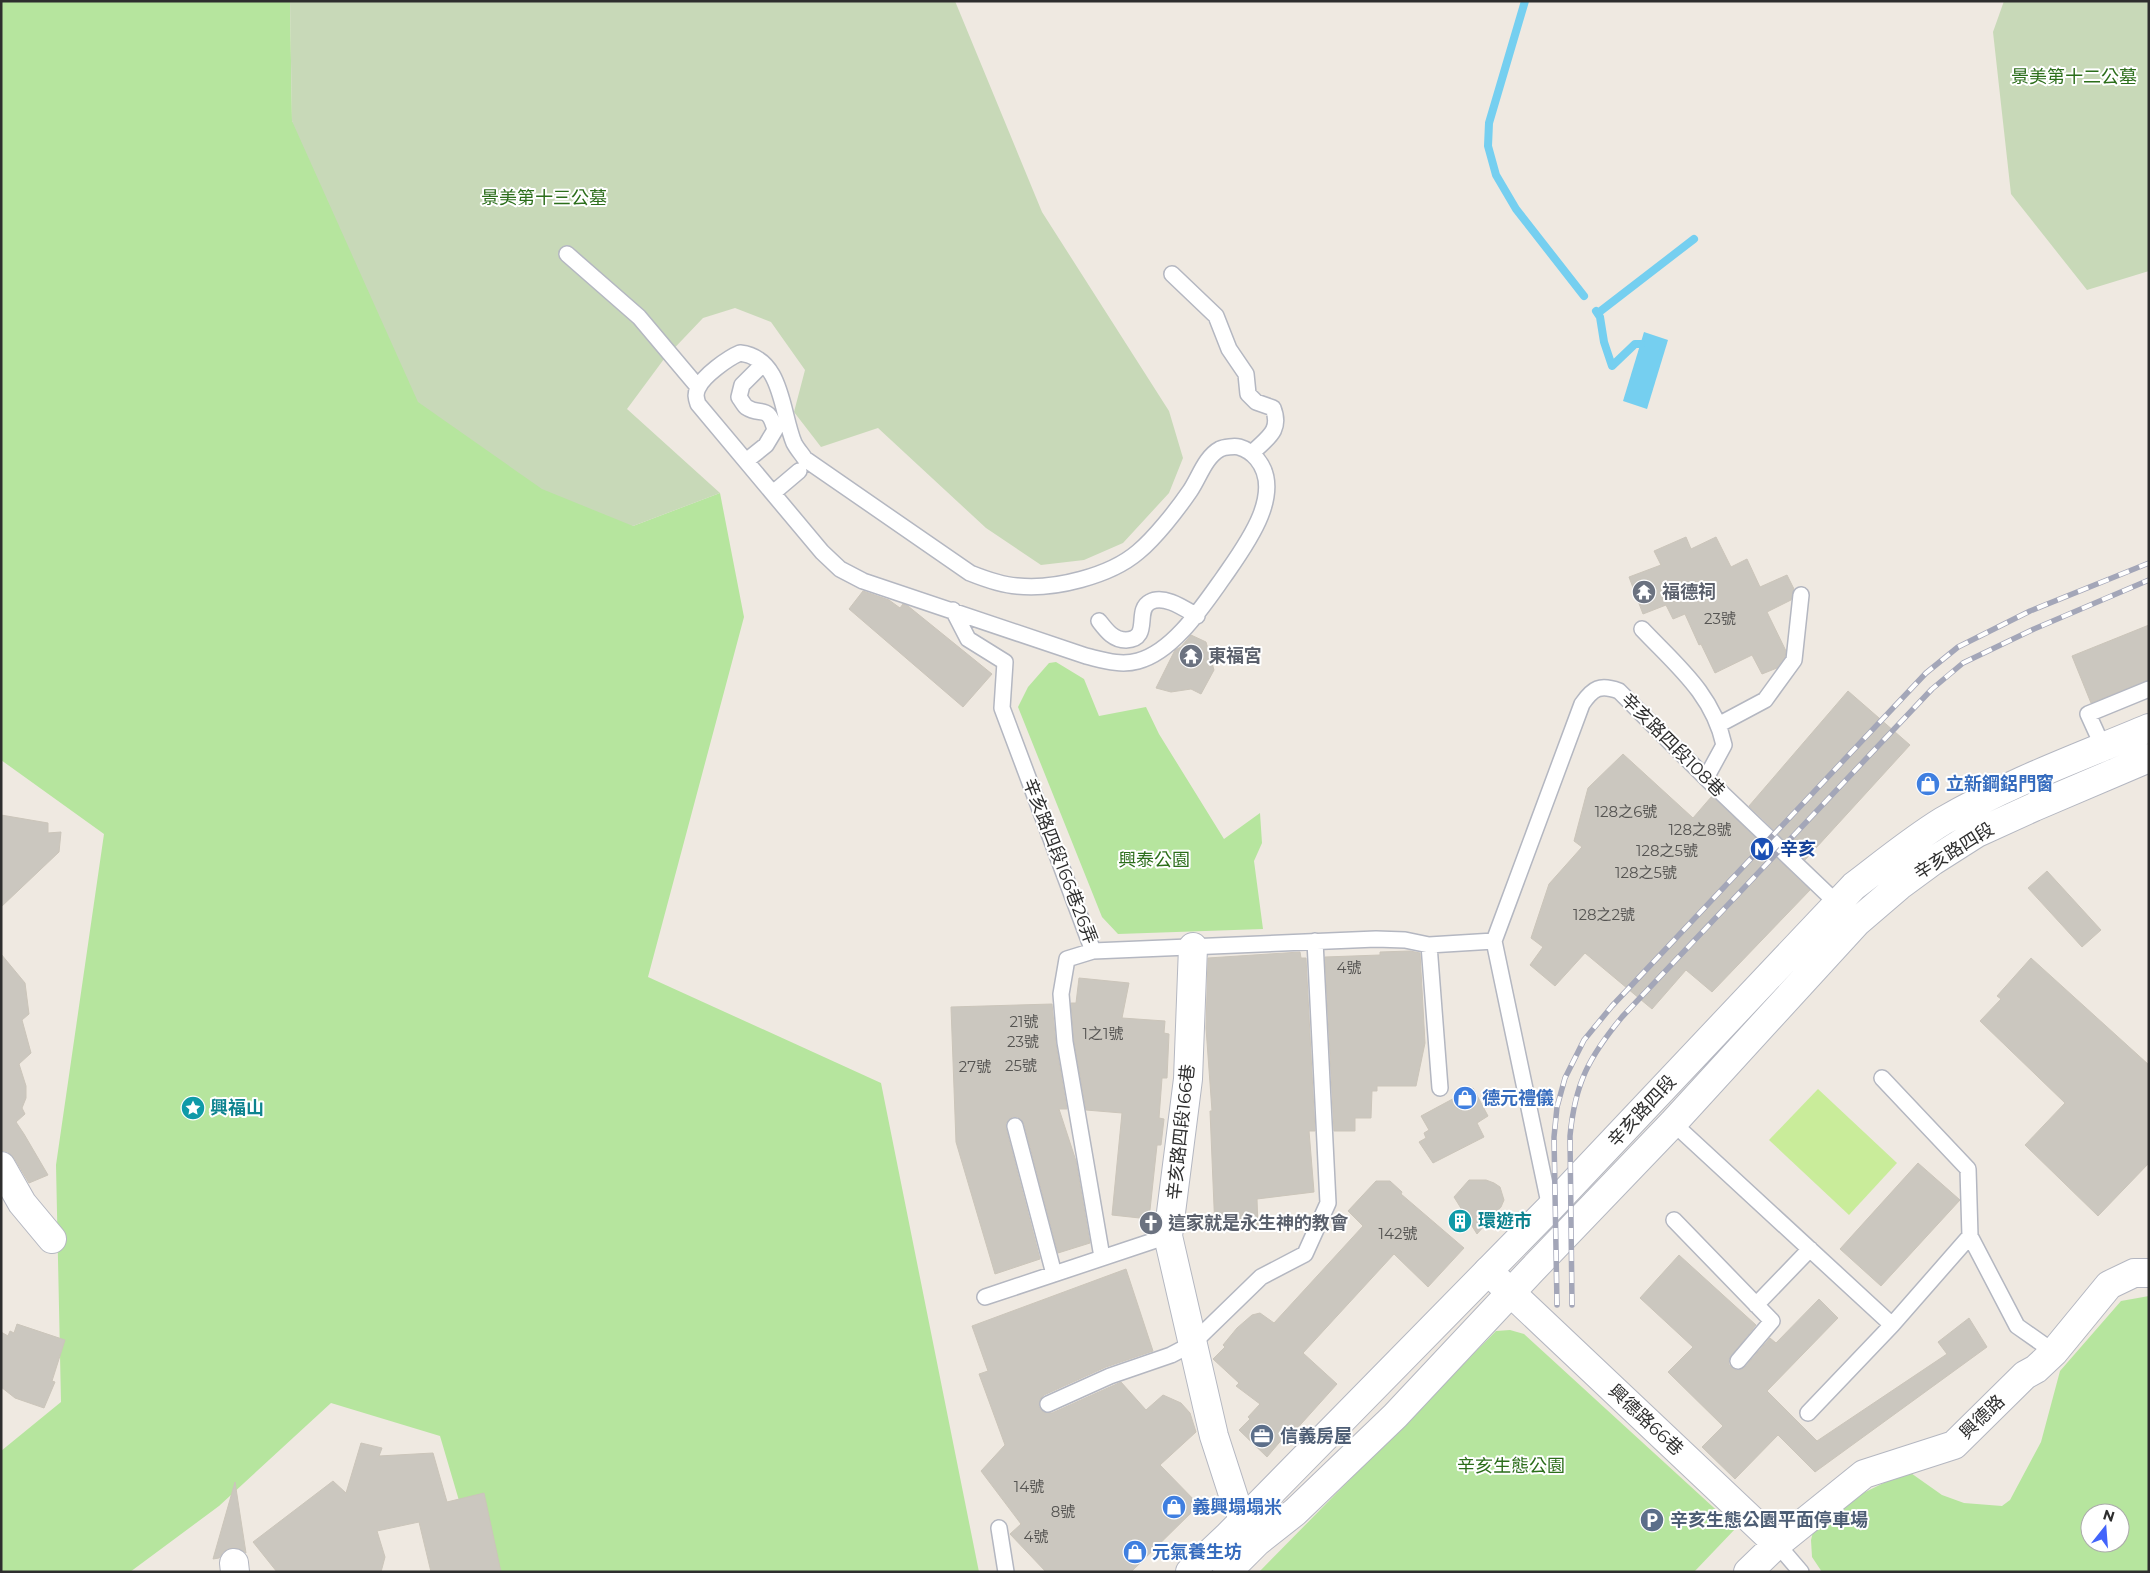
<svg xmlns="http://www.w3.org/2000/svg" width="2150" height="1573" viewBox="0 0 2150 1573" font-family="Montserrat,'Noto Sans TC',sans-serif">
  <rect width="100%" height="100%" fill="#efe9e1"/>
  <path fill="#b6e59e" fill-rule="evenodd" d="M 1,1 L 290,1 L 292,121 L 633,526 L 720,493 L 744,617 L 648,977 L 881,1083 L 979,1572 L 480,1572 L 440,1436 L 331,1403 L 219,1506 L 130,1572 L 1,1572 L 1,1451 L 61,1402 L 56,1165 L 104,834 L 1,760 Z
    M 1056,662 L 1084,679 L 1099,716 L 1146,707 L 1159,734 L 1224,839 L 1260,813 L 1262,843 L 1254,861 L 1263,929 L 1118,934 L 1102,917 L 1018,707 L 1028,687 L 1049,663 Z
    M 2149,1296 L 2149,1572 L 1822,1572 L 1812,1557 L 1811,1540 L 1814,1528 L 1841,1504 L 1908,1471 L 1942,1495 L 1964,1503 L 2002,1506 L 2010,1500 L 2041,1442 L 2060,1371 L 2121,1301 ZM 2090,1513 L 2120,1513 L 2120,1543 L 2090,1543 Z
    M 1510,1330 L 1524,1334 L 1736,1528 L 1694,1572 L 1259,1572 L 1496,1331 Z"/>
  <path fill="#c8d9b8" d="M 290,1 L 955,1 L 1042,212 L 1169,411 L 1183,458 L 1169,493 L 1123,543 L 1084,560 L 1041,565 L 986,528 L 878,428 L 821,447 L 794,412 L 805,370 L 771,322 L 735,308 L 703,318 L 664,359 L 627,409 L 720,493 L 633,526 L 542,489 L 418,402 L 292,121 Z
    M 2004,1 L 2149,1 L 2149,271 L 2087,290 L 2011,194 L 1993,32 Z"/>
  <path fill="#c9ec9a" d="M 1818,1089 L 1897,1163 L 1849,1215 L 1769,1140 Z"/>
  <path fill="#75cff0" d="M 1644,332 L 1668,340 L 1647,409 L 1623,401 Z"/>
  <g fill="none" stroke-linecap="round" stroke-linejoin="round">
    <path stroke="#75cff0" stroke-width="8" d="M 1525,1 L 1489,123 L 1488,146 L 1496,175 L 1516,209 L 1584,296
      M 1596,311 L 1600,317 L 1604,342 L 1612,366 L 1635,344 L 1641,344
      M 1598,313 L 1694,239"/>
  </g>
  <path fill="#cbc7bf" stroke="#cbc5ba" d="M 1686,537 L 1691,549 L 1716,537 L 1731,567 L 1747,559 L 1760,587 L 1787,575 L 1794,589 L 1791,600 L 1767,612 L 1786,651 L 1785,657 L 1777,668 L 1762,674 L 1752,655 L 1715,673 L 1701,644 L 1699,645 L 1685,614 L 1673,619 L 1666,605 L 1643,614 L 1629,577 L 1661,565 L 1654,551 Z
    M 863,591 L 889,600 L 900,608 L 903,604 L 908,606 L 992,674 L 963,707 L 849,609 Z
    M 2149,625 L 2149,680 L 2091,703 L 2072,656 Z
    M 1191,635 L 1206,642 L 1214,670 L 1201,694 L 1191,689 L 1171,692 L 1156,688 L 1175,650 L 1181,647 Z
    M 1848,691 L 1910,745 L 1805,860 L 1749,806 Z
    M 1623,754 L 1693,818 L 1712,796 L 1810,890 L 1712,992 L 1686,970 L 1652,1009 L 1585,953 L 1555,986 L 1530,965 L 1543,947 L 1531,938 L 1549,884 L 1582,847 L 1574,841 L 1588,788 Z
    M 1,815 L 48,823 L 48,833 L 61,832 L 59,852 L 1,907 Z
    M 2047,871 L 2101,930 L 2082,947 L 2028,888 Z
    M 1410,951 L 1420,953 L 1425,1043 L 1416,1086 L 1377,1086 L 1377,1091 L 1372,1091 L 1371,1118 L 1355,1118 L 1355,1131 L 1334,1131 L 1325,957 L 1380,955 L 1380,952 Z
    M 1300,952 L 1301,958 L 1306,958 L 1315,1131 L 1309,1131 L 1314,1192 L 1257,1199 L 1258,1228 L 1215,1230 L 1210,1111 L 1212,1111 L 1206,1028 L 1208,958 Z
    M 1,954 L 25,983 L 29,1014 L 22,1020 L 31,1053 L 19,1064 L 26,1086 L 26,1098 L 22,1108 L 25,1114 L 16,1122 L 24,1134 L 48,1175 L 29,1183 L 14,1158 L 8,1152 L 1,1150 Z
    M 2031,958 L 2149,1065 L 2149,1163 L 2098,1216 L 2025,1145 L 2065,1103 L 1980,1021 L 2001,999 L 1997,996 Z
    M 1079,978 L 1129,983 L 1122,1018 L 1165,1021 L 1164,1033 L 1169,1034 L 1167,1078 L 1162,1078 L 1159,1118 L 1164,1119 L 1161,1145 L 1157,1145 L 1149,1219 L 1112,1215 L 1122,1113 L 1086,1110 L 1074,1041 L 1071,1003 L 1076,1003 Z
    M 1052,1004 L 1056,1044 L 1067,1109 L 1059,1109 L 1076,1161 L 1090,1243 L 1058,1253 L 1024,1124 L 1018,1117 L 1012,1117 L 1006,1123 L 1006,1128 L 1040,1259 L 995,1274 L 956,1142 L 951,1007 Z
    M 1473,1088 L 1488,1116 L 1477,1123 L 1484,1137 L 1433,1163 L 1419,1142 L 1426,1138 L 1424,1133 L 1429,1130 L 1421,1116 Z
    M 1918,1163 L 1960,1200 L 1881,1286 L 1840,1249 Z
    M 1469,1180 L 1486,1180 L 1494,1183 L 1500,1187 L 1504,1200 L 1501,1207 L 1477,1234 L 1454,1197 Z
    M 1376,1181 L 1390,1181 L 1402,1192 L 1401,1194 L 1464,1248 L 1428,1287 L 1394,1254 L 1303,1353 L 1337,1384 L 1293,1433 L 1290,1430 L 1267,1457 L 1239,1430 L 1250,1419 L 1248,1417 L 1260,1404 L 1236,1386 L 1239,1383 L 1213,1359 L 1225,1347 L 1223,1345 L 1237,1328 L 1252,1315 L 1260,1313 L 1274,1323 L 1363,1226 L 1348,1211 Z
    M 1679,1255 L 1756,1325 L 1729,1359 L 1729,1365 L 1736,1370 L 1745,1367 L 1770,1338 L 1776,1343 L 1819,1299 L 1838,1318 L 1767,1391 L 1817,1441 L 1947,1354 L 1938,1342 L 1969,1318 L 1987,1347 L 1815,1472 L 1778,1435 L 1735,1479 L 1702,1447 L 1723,1426 L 1668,1372 L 1693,1347 L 1640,1298 Z
    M 1126,1269 L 1153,1351 L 1106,1367 L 1044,1395 L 1040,1399 L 1039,1407 L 1043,1412 L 1052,1413 L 1121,1382 L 1146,1410 L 1163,1395 L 1181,1403 L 1190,1413 L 1196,1432 L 1160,1465 L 1199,1505 L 1131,1572 L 1046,1572 L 1010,1534 L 1021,1524 L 981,1471 L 1005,1445 L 979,1374 L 988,1371 L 972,1326 Z
    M 17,1324 L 65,1340 L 52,1381 L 55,1382 L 44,1408 L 15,1398 L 1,1387 L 1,1332 L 8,1336 L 10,1331 L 14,1333 Z
    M 361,1443 L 382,1448 L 379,1456 L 433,1453 L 447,1502 L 484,1493 L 501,1572 L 431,1572 L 419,1522 L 377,1531 L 385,1557 L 381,1572 L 277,1572 L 253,1542 L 333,1481 L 346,1493 Z
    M 235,1482 L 246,1553 L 240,1549 L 232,1548 L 224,1551 L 219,1558 L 213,1559 Z"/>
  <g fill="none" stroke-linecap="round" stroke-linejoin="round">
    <g stroke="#b4b7c1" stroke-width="18">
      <path id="lane" d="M 567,254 L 639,317 L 698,387
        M 1172,274 L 1216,316 L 1229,349 L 1246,374 L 1248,394 L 1256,402 L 1273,408 C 1282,431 1267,438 1252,453
        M 740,353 C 783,358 781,412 794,443 C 797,449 802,454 805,459 L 970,573 C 985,579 1001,585 1017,586 C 1054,590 1110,576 1138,552 C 1155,538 1177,510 1190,491 C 1199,478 1205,457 1220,449 C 1224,447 1235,446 1239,447 C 1246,449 1253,454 1257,459 C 1286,494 1243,549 1223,578 C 1203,606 1173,652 1138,661 C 1120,666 1103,660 1086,656 L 863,581 L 840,569 L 822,552 L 698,404 C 696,398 695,394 698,388 C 703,376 728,358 740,353 Z
        M 746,461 L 766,445 L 775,430 C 768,403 761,417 746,407 C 744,405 741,400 739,397 L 742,385 L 763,364
        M 773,493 L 799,471
        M 953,610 L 968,639 L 1005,662 L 1002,708 L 1093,951 L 1376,939 L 1405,940 L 1429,945 L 1494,941
        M 1099,621 C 1106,630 1113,640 1126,640 C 1152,639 1134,610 1150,602 C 1164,594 1185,609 1197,616
        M 1642,629 C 1676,665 1713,694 1724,745 L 1706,778
        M 1720,724 L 1765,700 L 1794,660 L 1801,595
        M 2103,747 L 2088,714 L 2149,689
        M 1494,941 L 1582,704 C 1593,688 1600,684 1619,691 L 1706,778 L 1841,907
        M 1494,941 L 1550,1208
        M 1429,945 L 1440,1088
        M 1093,951 L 1067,959 L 1061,994 L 1065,1042 L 1102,1257
        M 1882,1078 L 1968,1169 L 1970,1236 L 2017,1326 L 2054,1352
        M 1673,1123 L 1892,1325 L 1970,1236
        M 1015,1126 L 1054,1274
        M 1674,1220 L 1772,1321 L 1738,1361
        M 985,1297 L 1168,1236
        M 1756,1305 L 1810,1249
        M 1048,1404 L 1110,1376 L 1171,1355 L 1192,1344 L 1261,1277 L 1305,1254 L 1328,1203 L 1315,941
        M 1808,1413 L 1892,1325
        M 999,1528 L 1006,1572
        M 1777,1544 L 1801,1572"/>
    </g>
    <g stroke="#b4b7c1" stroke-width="30">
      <path id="street" d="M 1193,947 L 1188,1079 L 1168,1236 L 1214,1436 L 1236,1504 L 1256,1540
        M 1,1166 L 22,1203 L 52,1239
        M 1488,1271 L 1777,1544
        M 234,1563 L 235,1572
        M 1748,1572 L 1777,1544 L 1864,1474 L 1954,1445 L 2025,1375 L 2036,1369 L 2054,1352 L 2109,1285 L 2134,1273 L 2149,1273"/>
    </g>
    <g stroke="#b4b7c1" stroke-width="30">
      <path id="secondary" d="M 1190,1572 L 1227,1537 L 1550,1208 L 1854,886 C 1883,864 1912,840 1943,821 C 2008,783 2080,757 2149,728
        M 1227,1572 L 1257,1542 L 1295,1512 L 1395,1416 L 1532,1270 L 1673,1123 L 1857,922 L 1899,886 L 1933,861 L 1977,833 L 2034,807 L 2149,758"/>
    </g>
    <use href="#lane" stroke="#fff" stroke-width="15"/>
    <use href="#street" stroke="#fff" stroke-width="28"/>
    <use href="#secondary" stroke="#fff" stroke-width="28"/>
    <g stroke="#a3a6b8" stroke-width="5.5">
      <path id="rail" d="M 1557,1305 L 1554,1137 L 1557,1107 L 1565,1078 L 1584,1040 L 1612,1006 L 1926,673 L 1958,647 L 2030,611 L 2149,563
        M 1572,1305 L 1570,1136 C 1575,1083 1589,1057 1622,1017 L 1932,689 L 1963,663 L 2034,629 L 2149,580"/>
    </g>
    <use href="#rail" stroke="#fff" stroke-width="4" stroke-dasharray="11" stroke-linecap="butt"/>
  </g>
  <defs>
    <g id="temple-disc" transform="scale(1.25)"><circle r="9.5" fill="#6b7280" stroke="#fff"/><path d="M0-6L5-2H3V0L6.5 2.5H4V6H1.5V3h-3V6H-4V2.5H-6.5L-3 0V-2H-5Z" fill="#fff"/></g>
    <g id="shop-disc" transform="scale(1.25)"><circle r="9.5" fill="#3f7fe0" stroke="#fff"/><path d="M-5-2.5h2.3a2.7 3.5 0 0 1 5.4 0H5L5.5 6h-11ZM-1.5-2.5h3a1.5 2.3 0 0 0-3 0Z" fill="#fff"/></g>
    <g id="metro-disc" transform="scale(1.25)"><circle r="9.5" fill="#1a4fb4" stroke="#fff"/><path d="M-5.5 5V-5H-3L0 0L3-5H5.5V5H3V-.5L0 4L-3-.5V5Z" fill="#fff"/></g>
    <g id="sight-disc" transform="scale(1.25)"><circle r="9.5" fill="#0f9aa8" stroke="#fff"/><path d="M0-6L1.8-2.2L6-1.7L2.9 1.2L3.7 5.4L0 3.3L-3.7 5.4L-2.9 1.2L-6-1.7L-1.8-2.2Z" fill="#fff"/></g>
    <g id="building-disc" transform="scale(1.25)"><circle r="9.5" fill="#0f9aa8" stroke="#fff"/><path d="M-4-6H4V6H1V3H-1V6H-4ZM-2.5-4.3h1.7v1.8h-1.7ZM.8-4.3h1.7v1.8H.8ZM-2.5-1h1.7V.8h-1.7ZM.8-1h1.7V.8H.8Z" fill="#fff"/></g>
    <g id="church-disc" transform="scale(1.25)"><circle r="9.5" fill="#6b7280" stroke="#fff"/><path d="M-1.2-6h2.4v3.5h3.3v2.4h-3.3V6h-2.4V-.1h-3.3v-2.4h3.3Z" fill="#fff"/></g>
    <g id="office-disc" transform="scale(1.25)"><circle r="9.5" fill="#5c6f8a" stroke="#fff"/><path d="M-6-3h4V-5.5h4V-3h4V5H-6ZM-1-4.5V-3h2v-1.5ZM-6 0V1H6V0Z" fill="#fff"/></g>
    <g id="parking-disc" transform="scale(1.25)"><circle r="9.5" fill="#5c6f8a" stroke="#fff"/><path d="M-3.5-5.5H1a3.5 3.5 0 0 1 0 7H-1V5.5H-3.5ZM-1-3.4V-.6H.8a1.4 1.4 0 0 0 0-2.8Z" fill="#fff"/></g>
  </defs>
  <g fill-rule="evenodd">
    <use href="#temple-disc" x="1644" y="592"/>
    <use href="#temple-disc" x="1191" y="656"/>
    <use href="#shop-disc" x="1928" y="784"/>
    <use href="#metro-disc" x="1762" y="849"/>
    <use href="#shop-disc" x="1465" y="1098"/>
    <use href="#sight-disc" x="193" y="1108"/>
    <use href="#building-disc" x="1460" y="1221"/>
    <use href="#church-disc" x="1151" y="1223"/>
    <use href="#office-disc" x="1262" y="1436"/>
    <use href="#shop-disc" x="1174" y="1507"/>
    <use href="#parking-disc" x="1652" y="1520"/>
    <use href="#shop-disc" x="1135" y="1552"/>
  </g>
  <g text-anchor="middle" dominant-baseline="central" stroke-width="4" stroke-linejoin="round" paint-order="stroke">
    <g font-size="15" fill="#555452">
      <text x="1720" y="618">23號</text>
      <text x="1626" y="811">128之6號</text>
      <text x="1700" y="829">128之8號</text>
      <text x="1667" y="850">128之5號</text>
      <text x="1646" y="872">128之5號</text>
      <text x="1604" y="914">128之2號</text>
      <text x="1349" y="967">4號</text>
      <text x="1024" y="1021">21號</text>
      <text x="1103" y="1033">1之1號</text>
      <text x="1023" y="1041">23號</text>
      <text x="1021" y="1065">25號</text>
      <text x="975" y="1066">27號</text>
      <text x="1398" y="1233">142號</text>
      <text x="1029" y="1486">14號</text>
      <text x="1063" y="1511">8號</text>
      <text x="1036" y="1536">4號</text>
    </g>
    <g font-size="18" fill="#2c6e1b" stroke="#fff">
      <text x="2074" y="77">景美第十二公墓</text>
      <text x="544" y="198">景美第十三公墓</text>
      <text x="1154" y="860">興泰公園</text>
      <text x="1511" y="1466">辛亥生態公園</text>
    </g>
    <g font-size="18" font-weight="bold" fill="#5b616d" stroke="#fff" text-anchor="start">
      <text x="1662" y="592">福德祠</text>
      <text x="1208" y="656">東福宮</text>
      <text x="1168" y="1223">這家就是永生神的教會</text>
    </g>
    <g font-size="18" fill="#2e2e2e" stroke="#fff">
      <text transform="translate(1673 745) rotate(45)">辛亥路四段108巷</text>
      <text transform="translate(1954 851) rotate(-32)">辛亥路四段</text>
      <text transform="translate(1060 861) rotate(69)">辛亥路四段166巷26弄</text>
      <text transform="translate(1642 1111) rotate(-47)">辛亥路四段</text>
      <text transform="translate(1181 1132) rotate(-84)">辛亥路四段166巷</text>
      <text transform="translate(1982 1417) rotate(-44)">興德路</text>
      <text transform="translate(1646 1420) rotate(43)">興德路66巷</text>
    </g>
    <g font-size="18" font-weight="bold" fill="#366cbe" stroke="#fff" text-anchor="start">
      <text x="1946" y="784">立新鋼鋁門窗</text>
      <text x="1482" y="1098">德元禮儀</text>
      <text x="1192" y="1507">義興塌塌米</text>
      <text x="1152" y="1552">元氣養生坊</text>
    </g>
    <g font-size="18" font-weight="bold" fill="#164399" stroke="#fff" text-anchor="start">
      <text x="1780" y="849">辛亥</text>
    </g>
    <g font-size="18" font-weight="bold" fill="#0d838f" stroke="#fff" text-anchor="start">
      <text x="210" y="1108">興福山</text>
      <text x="1478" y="1221">環遊市</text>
    </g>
    <g font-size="18" font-weight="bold" fill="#4e5e75" stroke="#fff" text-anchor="start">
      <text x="1280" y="1436">信義房屋</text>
      <text x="1670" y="1520">辛亥生態公園平面停車場</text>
    </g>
  </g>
  <rect width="2150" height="1573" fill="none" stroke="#2e2e2e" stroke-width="5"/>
  <g transform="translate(2105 1528) rotate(17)"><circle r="24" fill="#ffffff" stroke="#ababab"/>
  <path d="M0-4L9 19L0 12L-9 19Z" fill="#4264fb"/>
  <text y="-8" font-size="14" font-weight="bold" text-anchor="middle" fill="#2e2e2e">N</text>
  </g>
</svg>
